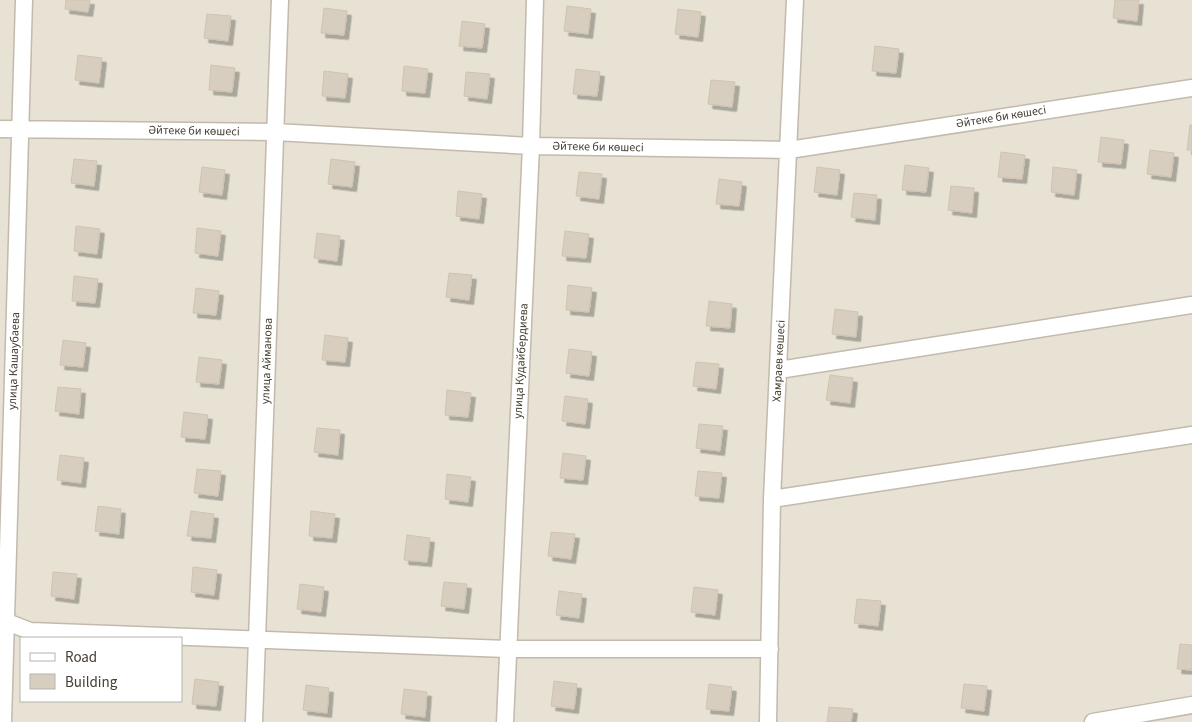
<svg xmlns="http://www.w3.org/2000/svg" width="1192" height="722" viewBox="0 0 1192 722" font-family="'Source Sans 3',sans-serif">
  <defs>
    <filter id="shadow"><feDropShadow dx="4.5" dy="4.5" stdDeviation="0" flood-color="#0004"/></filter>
  </defs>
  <rect width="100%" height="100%" fill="#f3f0e6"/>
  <path fill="#e7e2d4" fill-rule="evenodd" d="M 0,0 L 1192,0 L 1192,722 L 0,722 ZM 21,638 L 181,638 L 181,701 L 21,701 Z"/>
  <path fill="#d8cebf" stroke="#d0c3af" filter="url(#shadow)" d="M 66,0 L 90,0 L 88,12 L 65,9 Z
    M 1115,0 L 1139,0 L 1137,21 L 1113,18 Z
    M 567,6 L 591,9 L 588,34 L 564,31 Z
    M 324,8 L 347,11 L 344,35 L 321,33 Z
    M 678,9 L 701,12 L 698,37 L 675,34 Z
    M 207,14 L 231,16 L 228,41 L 204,38 Z
    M 462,21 L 485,24 L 482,48 L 459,46 Z
    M 875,46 L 899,49 L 896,73 L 872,71 Z
    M 78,55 L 102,58 L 99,83 L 75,80 Z
    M 211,65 L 235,68 L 232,92 L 209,90 Z
    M 404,66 L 428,69 L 425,93 L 402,91 Z
    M 576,69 L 600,72 L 597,96 L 573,94 Z
    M 324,71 L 348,74 L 345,98 L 322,96 Z
    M 466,72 L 490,74 L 487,99 L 464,96 Z
    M 711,80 L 735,82 L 732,107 L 708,104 Z
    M 1190,125 L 1192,125 L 1192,150 L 1187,150 Z
    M 1101,137 L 1124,140 L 1121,164 L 1098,162 Z
    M 1150,150 L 1174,153 L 1171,177 L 1147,174 Z
    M 1001,152 L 1025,155 L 1022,179 L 998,177 Z
    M 74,159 L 97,161 L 94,186 L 71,183 Z
    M 331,159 L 355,162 L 352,187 L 328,184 Z
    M 905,165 L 929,168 L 926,192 L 902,190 Z
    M 202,167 L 225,170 L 222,195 L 199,192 Z
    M 817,167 L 840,170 L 837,195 L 814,192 Z
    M 1053,167 L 1077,170 L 1074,195 L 1051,192 Z
    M 579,172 L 602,174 L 599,199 L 576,196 Z
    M 719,179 L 742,182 L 739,206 L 716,204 Z
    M 951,186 L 974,188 L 972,213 L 948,210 Z
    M 458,191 L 482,194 L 479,219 L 456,216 Z
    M 854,193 L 877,195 L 875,220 L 851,217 Z
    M 76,226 L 100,229 L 97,254 L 74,251 Z
    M 197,228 L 221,231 L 218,256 L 195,253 Z
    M 565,231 L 589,234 L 586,258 L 562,256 Z
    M 317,233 L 340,236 L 337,261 L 314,258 Z
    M 449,273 L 472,275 L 469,300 L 446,297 Z
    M 74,276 L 98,279 L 95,303 L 72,301 Z
    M 568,285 L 592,288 L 589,312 L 566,310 Z
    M 196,288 L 219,291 L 216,315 L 193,313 Z
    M 709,301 L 732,304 L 730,328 L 706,326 Z
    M 835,309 L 858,312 L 856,337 L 832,334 Z
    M 325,335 L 348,338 L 345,362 L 322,360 Z
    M 63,340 L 86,343 L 83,367 L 60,365 Z
    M 569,349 L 592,352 L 589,376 L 566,373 Z
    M 199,357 L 222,360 L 219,384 L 196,382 Z
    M 696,362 L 719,364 L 716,389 L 693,386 Z
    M 830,375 L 853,378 L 850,403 L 826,400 Z
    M 58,387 L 81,389 L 79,414 L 55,411 Z
    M 447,390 L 471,393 L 468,417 L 445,415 Z
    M 565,396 L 588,399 L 585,424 L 562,421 Z
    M 184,412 L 208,415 L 205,439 L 181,437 Z
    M 699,424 L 723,426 L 720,451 L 696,448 Z
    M 317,428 L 340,430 L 338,455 L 314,452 Z
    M 563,453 L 586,456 L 583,480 L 560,478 Z
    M 60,455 L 84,458 L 81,483 L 57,480 Z
    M 197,469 L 221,471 L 218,496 L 194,493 Z
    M 698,471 L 722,473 L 719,498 L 695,496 Z
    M 447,474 L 471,477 L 468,502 L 445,499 Z
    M 98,506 L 121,509 L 119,534 L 95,531 Z
    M 191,511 L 214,514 L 211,538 L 187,536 Z
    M 311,511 L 335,514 L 332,538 L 309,536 Z
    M 551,532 L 575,534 L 571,559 L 548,556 Z
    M 407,535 L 430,538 L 427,562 L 404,560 Z
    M 193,567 L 217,570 L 214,595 L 191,592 Z
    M 53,572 L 77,574 L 74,599 L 51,596 Z
    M 444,582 L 467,584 L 464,609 L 441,606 Z
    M 300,584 L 324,587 L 321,612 L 297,609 Z
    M 694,587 L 718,590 L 715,615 L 691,612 Z
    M 559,591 L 582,594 L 579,618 L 556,615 Z
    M 857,599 L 881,601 L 878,626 L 854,623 Z
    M 1180,644 L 1192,645 L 1192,670 L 1177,669 Z
    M 195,679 L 219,682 L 216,706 L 192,704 Z
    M 554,681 L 577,684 L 574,709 L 551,706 Z
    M 709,684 L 732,687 L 729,711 L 706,709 Z
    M 964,684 L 987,686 L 984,711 L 961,708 Z
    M 306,685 L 329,688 L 327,713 L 303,710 Z
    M 404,689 L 427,692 L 425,717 L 401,714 Z
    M 829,707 L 853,709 L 851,722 L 827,722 Z"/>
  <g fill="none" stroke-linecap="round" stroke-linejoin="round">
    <g stroke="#c2baac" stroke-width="19">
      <path id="street" d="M 0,129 L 275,132 L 531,146 L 789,150 L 1192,88
        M 779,370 L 1192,305
        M 772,499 L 1192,435
        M 0,622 L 7,622 L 30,631 L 507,649 L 770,649
        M 3,722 L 24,0
        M 254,722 L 280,0
        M 505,722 L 531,146 L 535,0
        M 768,722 L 772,499 L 795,0
        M 1093,722 L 1192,705"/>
    </g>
    <use href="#street" stroke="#fff" stroke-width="16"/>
  </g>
  <g text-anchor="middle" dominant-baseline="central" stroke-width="4" stroke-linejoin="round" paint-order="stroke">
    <g font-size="12" fill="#464035" stroke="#fff">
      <text transform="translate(1001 117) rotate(-9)">Әйтеке би көшесі</text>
      <text transform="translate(194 131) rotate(1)">Әйтеке би көшесі</text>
      <text transform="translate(598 147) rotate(1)">Әйтеке би көшесі</text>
      <text transform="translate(14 361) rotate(-88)">улица Кашаубаева</text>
      <text transform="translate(267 361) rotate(-88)">улица Айманова</text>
      <text transform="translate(521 361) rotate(-87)">улица Кудайбердиева</text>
      <text transform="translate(779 361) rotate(-87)">Хамраев көшесі</text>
    </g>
  </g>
  <rect x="20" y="637" width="162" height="65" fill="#ffffff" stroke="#b5b3ae"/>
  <rect x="30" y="653" width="25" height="8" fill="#ffffff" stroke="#b5b3ae"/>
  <text x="65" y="662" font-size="15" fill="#464035">Road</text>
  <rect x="30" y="674" width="25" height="15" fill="#d8cebf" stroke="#b5b3ae"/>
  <text x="65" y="687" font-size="15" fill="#464035">Building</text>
</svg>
